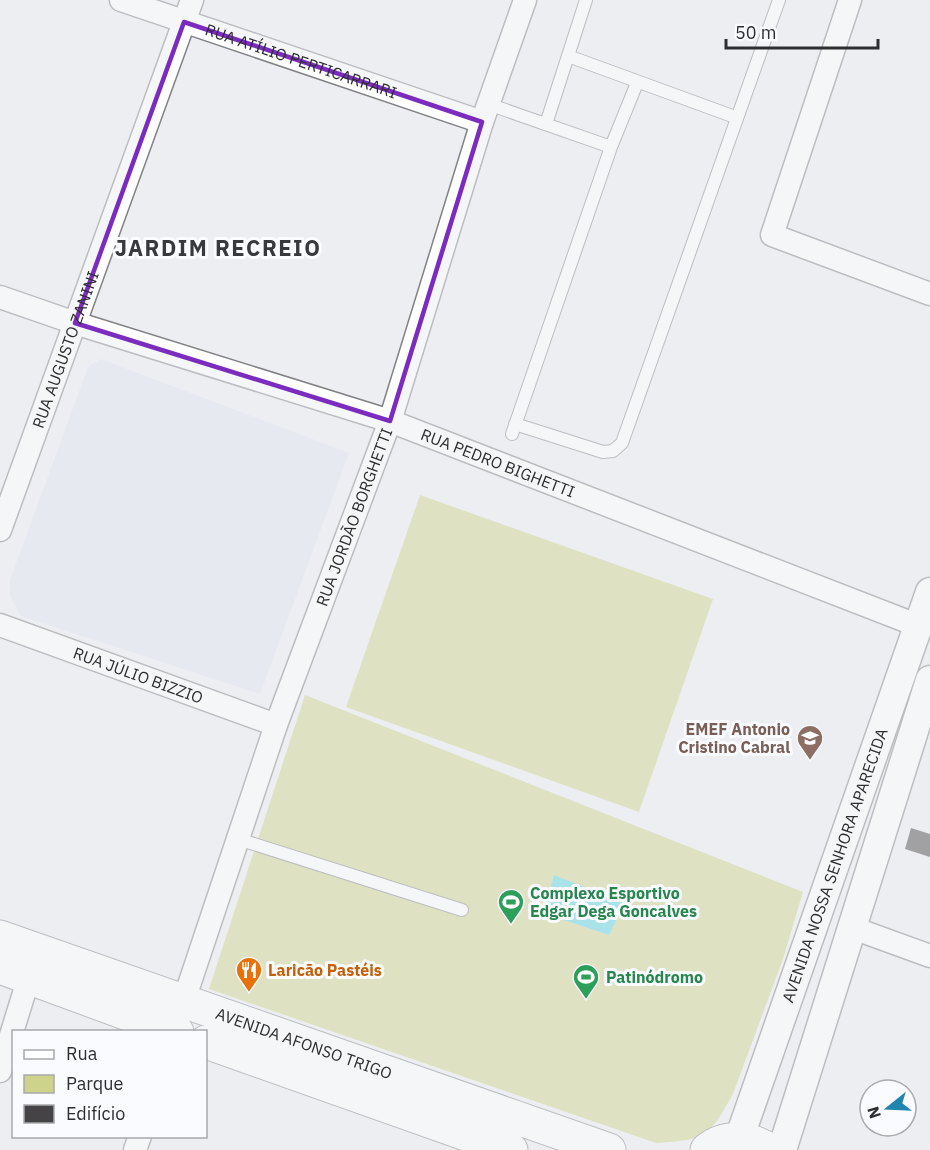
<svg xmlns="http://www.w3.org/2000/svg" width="930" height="1150" viewBox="0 0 930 1150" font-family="'IBM Plex Sans',sans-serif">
  <rect width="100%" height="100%" fill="#edeef2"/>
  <path fill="#dfe2ed" d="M 101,359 L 349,453 L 260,694 L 21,616 L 10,596 L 10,580 L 88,367 Z"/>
  <path fill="#cdd38b" d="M 420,495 L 713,599 L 639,812 L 346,707 Z
    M 305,695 L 803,892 L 783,959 L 733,1094 C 709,1137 706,1140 656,1143 L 209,989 Z"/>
  <path fill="#58d2de" d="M 554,875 L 625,903 L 609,935 L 543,913 Z"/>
  <path fill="#464346" d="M 911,828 L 930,834 L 930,857 L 905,849 Z"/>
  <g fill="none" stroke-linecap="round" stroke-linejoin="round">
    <g stroke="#828286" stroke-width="14">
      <path id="service" d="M 568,56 L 735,117
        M 488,104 L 611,147
        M 546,124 L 586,0
        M 515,424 L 603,452 L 613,451 L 622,443 L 779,0
        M 512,434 L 611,147 L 637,83
        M 238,839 L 462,910"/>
    </g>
    <g stroke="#828286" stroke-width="25">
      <g id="minor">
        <path id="s1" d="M 121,0 L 482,122"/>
        <path d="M 850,0 L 772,235 L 930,294"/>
        <path id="s2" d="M 0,297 L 75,323 L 390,421 L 919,626"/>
        <path id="s3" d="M 0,530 L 192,0"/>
        <path id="s4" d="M 0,625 L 276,725"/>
        <path d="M 853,928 L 930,956"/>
        <path id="s5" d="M 179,1015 L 276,725 L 390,421 L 482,122 L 525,0"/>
        <path d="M 0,1071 L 29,977"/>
        <path d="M 135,1150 L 140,1136"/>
      </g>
    </g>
    <g stroke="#828286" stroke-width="31">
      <g id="tertiary">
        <path id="s6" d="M 739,1139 L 930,592"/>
        <path d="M 782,1150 L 930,680"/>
      </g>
    </g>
    <g stroke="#828286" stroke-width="35">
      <g id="secondary">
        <path id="s7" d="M 0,937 L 609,1150"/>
        <path d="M 0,967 L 177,1032"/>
        <path d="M 206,1042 L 511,1150"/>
        <path d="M 707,1150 C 725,1135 750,1137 769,1150"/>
      </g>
    </g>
    <use href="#service" stroke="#fff" stroke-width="12"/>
    <use href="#minor" stroke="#fff" stroke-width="22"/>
    <use href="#tertiary" stroke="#fff" stroke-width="28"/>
    <use href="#secondary" stroke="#fff" stroke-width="33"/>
  </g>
  <path d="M0 0H930V1150H0ZM 184,22 L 482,122 L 390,421 L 75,323 Z" fill="#edeef2" fill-opacity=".55" fill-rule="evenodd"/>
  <path fill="none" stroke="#7b2cbf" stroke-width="4.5" stroke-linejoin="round" d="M 184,22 L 482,122 L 390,421 L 75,323 Z"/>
  <defs>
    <g id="school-pin" transform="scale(1.35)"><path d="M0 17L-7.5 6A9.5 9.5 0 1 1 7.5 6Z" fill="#8d6e63" stroke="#fafbff"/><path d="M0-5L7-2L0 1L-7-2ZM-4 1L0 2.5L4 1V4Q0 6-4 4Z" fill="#fff"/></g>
    <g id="stadium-pin" transform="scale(1.35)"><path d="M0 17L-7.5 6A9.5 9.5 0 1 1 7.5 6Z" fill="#2e9e5b" stroke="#fafbff"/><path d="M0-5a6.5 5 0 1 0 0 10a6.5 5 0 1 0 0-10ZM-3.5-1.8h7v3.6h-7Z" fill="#fff"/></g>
    <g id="restaurant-pin" transform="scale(1.35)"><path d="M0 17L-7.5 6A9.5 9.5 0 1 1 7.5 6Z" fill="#e8710a" stroke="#fafbff"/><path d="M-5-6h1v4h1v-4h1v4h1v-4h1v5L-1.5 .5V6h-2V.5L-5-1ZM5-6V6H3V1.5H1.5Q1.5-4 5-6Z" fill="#fff"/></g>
  </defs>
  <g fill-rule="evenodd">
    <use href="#school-pin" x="810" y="738"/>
    <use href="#stadium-pin" x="511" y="902"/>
    <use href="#restaurant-pin" x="249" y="970"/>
    <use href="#stadium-pin" x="586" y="977"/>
  </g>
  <g text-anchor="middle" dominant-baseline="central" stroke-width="6" stroke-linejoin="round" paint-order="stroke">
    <g font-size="16" fill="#2e2e30" stroke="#fafbff">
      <text stroke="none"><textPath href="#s1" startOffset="190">RUA ATÍLIO PERTICARRARI</textPath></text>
      <text stroke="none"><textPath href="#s3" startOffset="192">RUA AUGUSTO ZANINI</textPath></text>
      <text stroke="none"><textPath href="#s2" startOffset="525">RUA PEDRO BIGHETTI</textPath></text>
      <text stroke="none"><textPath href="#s5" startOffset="528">RUA JORDÃO BORGHETTI</textPath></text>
      <text stroke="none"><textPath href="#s4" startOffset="147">RUA JÚLIO BIZZIO</textPath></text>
      <text stroke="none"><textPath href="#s6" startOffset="290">AVENIDA NOSSA SENHORA APARECIDA</textPath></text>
      <text stroke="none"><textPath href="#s7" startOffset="322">AVENIDA AFONSO TRIGO</textPath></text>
    </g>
    <g font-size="16" font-weight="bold" fill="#785e54" stroke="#fafbff" text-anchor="end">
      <text x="790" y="729">EMEF Antonio<tspan x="790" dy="18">Cristino Cabral</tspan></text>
    </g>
    <g font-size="16" font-weight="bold" fill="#27864d" stroke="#fafbff" text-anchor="start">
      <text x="530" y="893">Complexo Esportivo<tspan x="530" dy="18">Edgar Dega Goncalves</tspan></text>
      <text x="606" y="977">Patinódromo</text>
    </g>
    <g font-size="16" font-weight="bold" fill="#c56008" stroke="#fafbff" text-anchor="start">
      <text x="268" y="970">Laricão Pastéis</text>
    </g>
    <g font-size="22" font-weight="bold" letter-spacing="1.5" fill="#38393c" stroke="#fafbff">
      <text x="218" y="247">JARDIM RECREIO</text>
    </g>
  </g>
  <rect x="12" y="1030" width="195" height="108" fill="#fafbff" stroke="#a8a9ac" stroke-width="1.5"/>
  <rect x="24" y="1050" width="30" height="9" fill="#ffffff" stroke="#a8a9ac" stroke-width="1.5"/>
  <text x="66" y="1060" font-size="18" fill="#2e2e30">Rua</text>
  <rect x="24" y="1075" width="30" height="18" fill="#cdd38b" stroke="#a8a9ac" stroke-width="1.5"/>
  <text x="66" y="1090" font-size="18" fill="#2e2e30">Parque</text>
  <rect x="24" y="1105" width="30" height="18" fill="#464346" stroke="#a8a9ac" stroke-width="1.5"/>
  <text x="66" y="1120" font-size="18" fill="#2e2e30">Edifício</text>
  <g transform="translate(888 1108) rotate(252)"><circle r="28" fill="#fafbff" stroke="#a8a9ac" stroke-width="1.5"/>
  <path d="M0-4.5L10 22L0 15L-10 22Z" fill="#2085af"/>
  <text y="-9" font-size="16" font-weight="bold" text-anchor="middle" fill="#2e2e30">N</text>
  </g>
  <path d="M726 39v9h152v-9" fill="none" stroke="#2e2e30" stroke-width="3"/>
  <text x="735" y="39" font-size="18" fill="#2e2e30" stroke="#fafbff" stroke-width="4.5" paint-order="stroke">50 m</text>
</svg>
